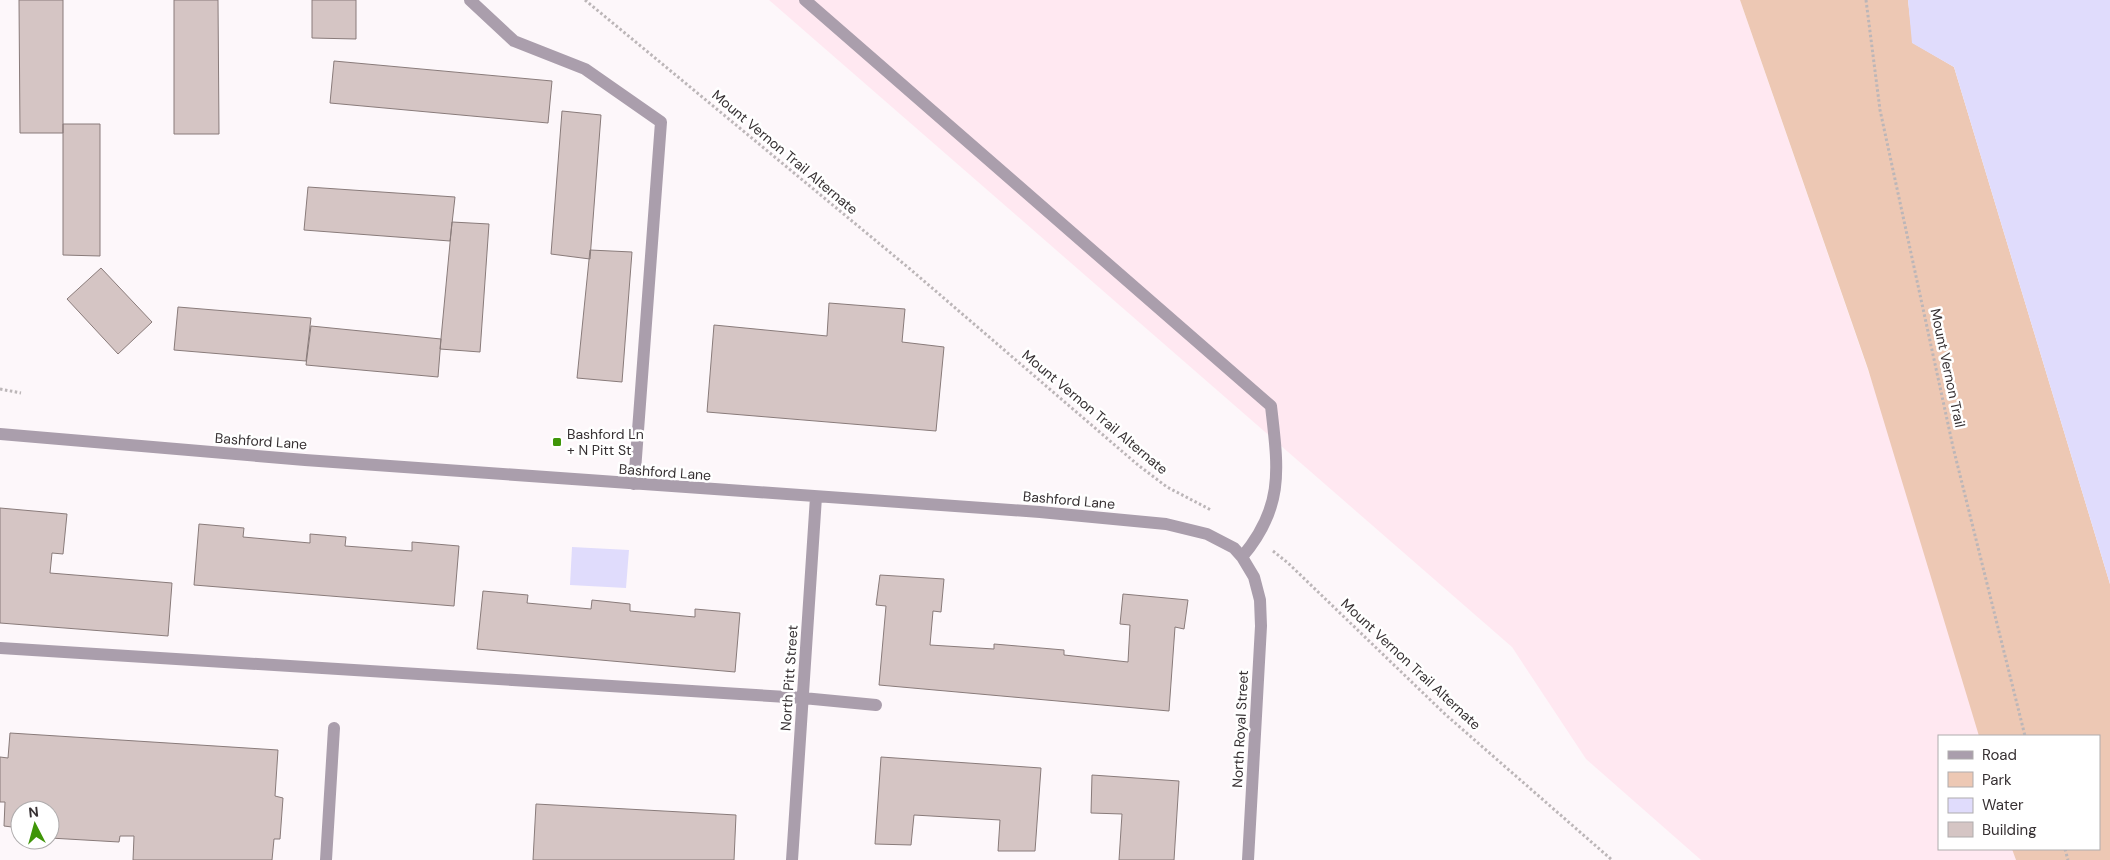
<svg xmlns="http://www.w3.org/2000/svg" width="2110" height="860" viewBox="0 0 2110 860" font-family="'DM Sans',sans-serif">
  <rect width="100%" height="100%" fill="#fdf7fa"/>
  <path fill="#ffe8f1" d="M 769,0 L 1740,0 L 1923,529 L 1981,736 L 1939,736 L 1939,849 L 2013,849 L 2016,860 L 1701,860 L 1586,759 L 1512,647 Z"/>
  <path fill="#edc8b4" d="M 1740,0 L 1908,0 L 1913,43 L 1954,67 L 2110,584 L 2110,860 L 2016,860 L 2012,849 L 2099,849 L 2099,736 L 1979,736 L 1868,369 Z"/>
  <path fill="#e0dcfc" d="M 1908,0 L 2110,0 L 2110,584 L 1954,67 L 1912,43 Z
    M 572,547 L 629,550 L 626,588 L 570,585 Z"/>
  <path fill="#d5c5c4" stroke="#897b7a" d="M 19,0 L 63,0 L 63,133 L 20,133 Z
    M 174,0 L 218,0 L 219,134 L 174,134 Z
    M 312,0 L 356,0 L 356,39 L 312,38 Z
    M 334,61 L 552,81 L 548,123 L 330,103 Z
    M 562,111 L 601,115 L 590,259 L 551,254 Z
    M 63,124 L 100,124 L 100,256 L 63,255 Z
    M 308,187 L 455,197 L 450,241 L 304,230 Z
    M 452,222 L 489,224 L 480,352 L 440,349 Z
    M 590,250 L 632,252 L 622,382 L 577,378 Z
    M 101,268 L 152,322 L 118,354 L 67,299 Z
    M 829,303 L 905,309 L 902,342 L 944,347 L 936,431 L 707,412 L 714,325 L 827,336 Z
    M 178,307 L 311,318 L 306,361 L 174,350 Z
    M 311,326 L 441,339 L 438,377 L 306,365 Z
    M 0,508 L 67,514 L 63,554 L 52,553 L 50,573 L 172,583 L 168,636 L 0,623 Z
    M 199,524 L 244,528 L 243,537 L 310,543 L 310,534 L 346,537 L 345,546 L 412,551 L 412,542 L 459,546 L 454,606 L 194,585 Z
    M 880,575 L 944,579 L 941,612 L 933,611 L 930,645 L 994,649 L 994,644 L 1064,650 L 1064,655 L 1128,662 L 1130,625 L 1120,624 L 1123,594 L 1188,600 L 1184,629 L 1175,627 L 1169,711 L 879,685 L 886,606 L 876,605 Z
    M 483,591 L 528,595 L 527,603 L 591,609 L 592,600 L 630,604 L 630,611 L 695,617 L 695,609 L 740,613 L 735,672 L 477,649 Z
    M 10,733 L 278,750 L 275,796 L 283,798 L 280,839 L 274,839 L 272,860 L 133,860 L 134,836 L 120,836 L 119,842 L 50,838 L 50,810 L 20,810 L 20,828 L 4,826 L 5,802 L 0,802 L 0,757 L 8,758 Z
    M 881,757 L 1041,768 L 1035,851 L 998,851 L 1000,820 L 914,815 L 911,845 L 875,844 Z
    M 1092,775 L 1179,781 L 1174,860 L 1119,860 L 1122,814 L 1091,813 Z
    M 536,804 L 736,815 L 734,860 L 533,860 Z"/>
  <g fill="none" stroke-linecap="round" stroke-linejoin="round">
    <path stroke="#bcb6b8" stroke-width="3" stroke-dasharray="2.5 2.5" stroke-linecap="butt" d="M 585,0 L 910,269 L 1138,465 L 1167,487 L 1211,510
      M 1866,0 L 1880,110 L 1953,447 L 2025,736
      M 0,389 L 21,393
      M 1273,551 L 1288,563 L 1446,715 L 1612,860
      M 2065,849 L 2068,860"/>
    <path stroke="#aa9eac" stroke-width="12" d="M 470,0 L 514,41 L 585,69 L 661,122 L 634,484
      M 805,0 L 1271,406 C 1278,468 1285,506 1242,557
      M 0,434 L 305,460 L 1040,512 L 1166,524 L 1207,534 L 1234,548 L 1242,557 L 1254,577 L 1260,600 L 1261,626 L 1248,860
      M 0,648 L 803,698 L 876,705
      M 326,860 L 334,728
      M 792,860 L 816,497"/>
  </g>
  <rect fill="#3f9508" stroke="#fff" stroke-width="2" x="552" y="437" width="10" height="10" rx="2.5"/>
  <g text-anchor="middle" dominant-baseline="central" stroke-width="5" stroke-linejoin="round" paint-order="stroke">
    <g font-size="14" fill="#363032" stroke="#fff">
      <text transform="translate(785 152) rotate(40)">Mount Vernon Trail Alternate</text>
      <text transform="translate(1948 368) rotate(78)">Mount Vernon Trail</text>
      <text transform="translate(1095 412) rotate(40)">Mount Vernon Trail Alternate</text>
      <text transform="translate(261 441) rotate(4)">Bashford Lane</text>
      <text transform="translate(665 472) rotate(4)">Bashford Lane</text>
      <text transform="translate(1069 500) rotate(5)">Bashford Lane</text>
      <text transform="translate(1411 664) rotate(43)">Mount Vernon Trail Alternate</text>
      <text transform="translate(789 678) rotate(-86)">North Pitt Street</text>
      <text transform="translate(1240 729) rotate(-87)">North Royal Street</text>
    </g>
    <g font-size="14" fill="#363032" stroke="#fff" text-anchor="start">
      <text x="567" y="434">Bashford Ln<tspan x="567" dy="16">+ N Pitt St</tspan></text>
    </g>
  </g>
  <rect x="1938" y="735" width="162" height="115" fill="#ffffff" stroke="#afacad"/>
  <rect x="1948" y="751" width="25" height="8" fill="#aa9eac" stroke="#afacad"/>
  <text x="1982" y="760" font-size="15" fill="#363032">Road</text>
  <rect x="1948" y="772" width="25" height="15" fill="#edc8b4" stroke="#afacad"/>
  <text x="1982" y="785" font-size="15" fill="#363032">Park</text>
  <rect x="1948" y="798" width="25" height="15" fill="#e0dcfc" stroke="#afacad"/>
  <text x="1982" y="810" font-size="15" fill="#363032">Water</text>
  <rect x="1948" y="822" width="25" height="15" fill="#d5c5c4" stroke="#afacad"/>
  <text x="1982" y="835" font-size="15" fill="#363032">Building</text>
  <g transform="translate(35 825) rotate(354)"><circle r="24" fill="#ffffff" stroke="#afacad"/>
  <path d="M0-4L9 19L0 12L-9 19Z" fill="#3f9508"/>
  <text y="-8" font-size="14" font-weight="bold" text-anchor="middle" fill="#363032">N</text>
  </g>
</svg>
